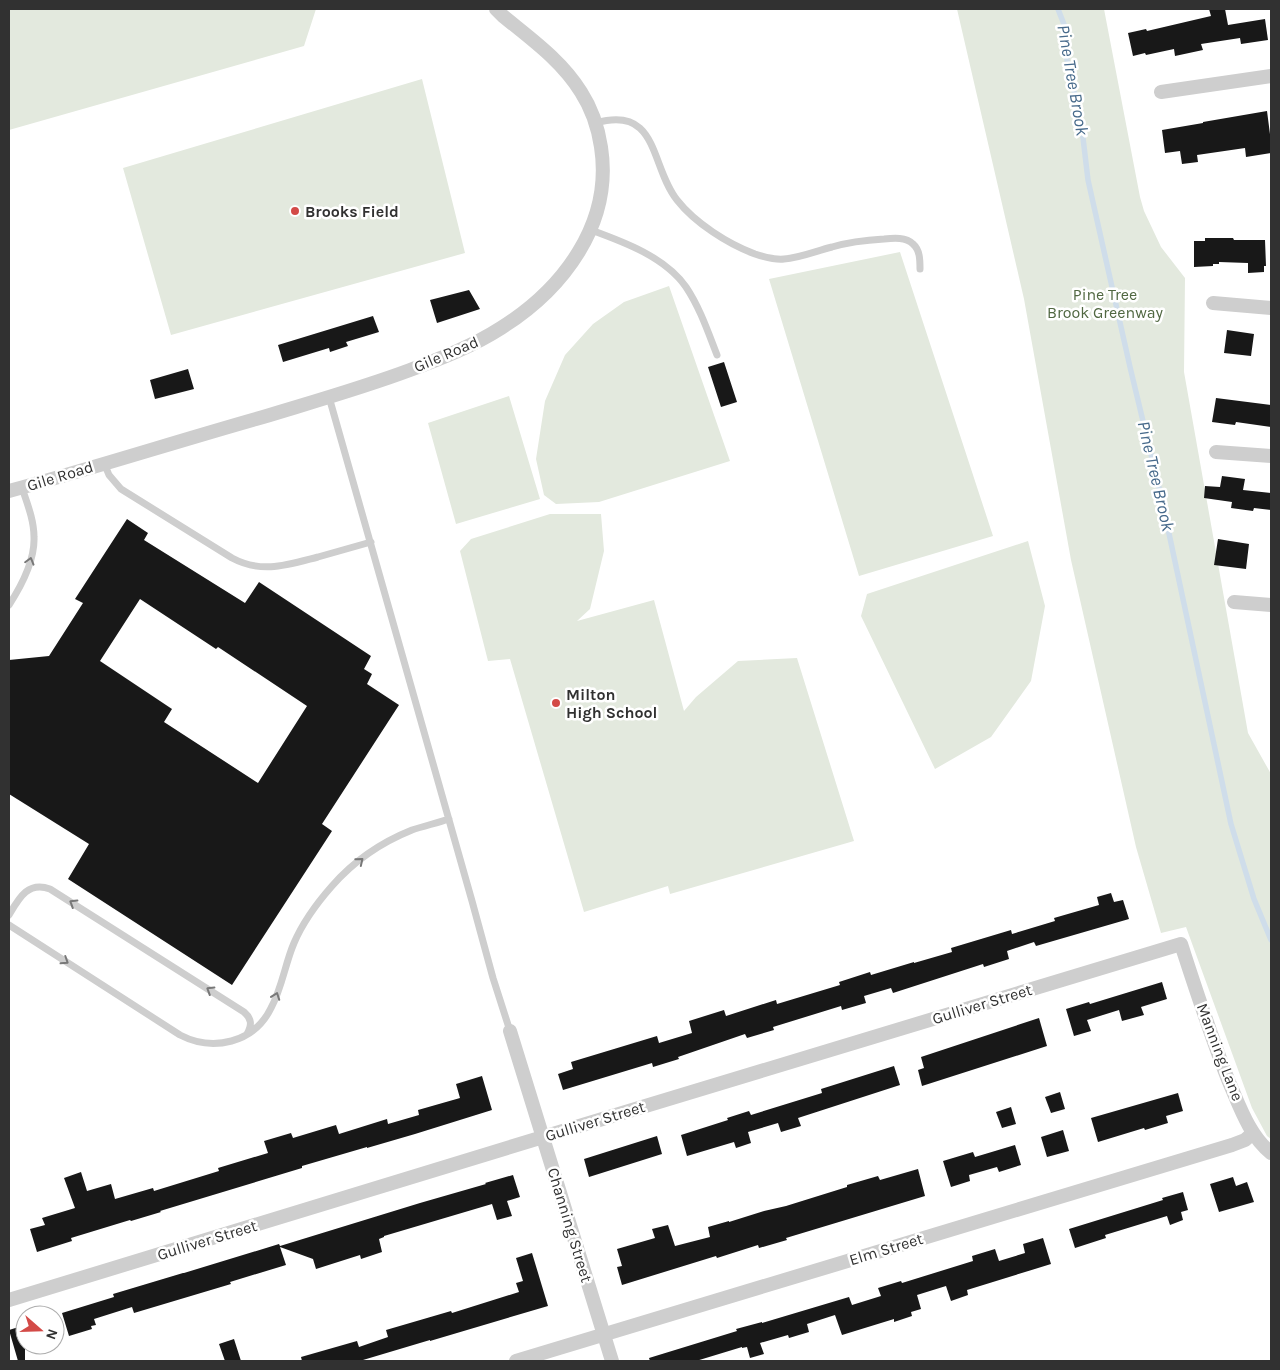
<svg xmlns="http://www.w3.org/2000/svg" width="1280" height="1370" viewBox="0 0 1280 1370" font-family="Karla,sans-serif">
  <rect width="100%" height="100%" fill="#fff"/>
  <path fill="#e3e9de" d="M 9,9 L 316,9 L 304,46 L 9,130 Z
    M 957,9 L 1104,9 L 1140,197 L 1144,211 L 1161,247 L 1185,278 L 1184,372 L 1248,733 L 1271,774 L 1271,1139 L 1267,1136 L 1252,1108 L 1186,927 L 1161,933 L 1136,847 L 1071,560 L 1024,299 Z
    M 422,79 L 465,253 L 171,335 L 123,168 Z
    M 900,252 L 993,536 L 859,576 L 769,279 Z
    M 669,286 L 730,461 L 599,502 L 556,504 L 544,495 L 536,459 L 545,401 L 565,355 L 593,324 L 624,302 Z
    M 509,396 L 540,499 L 456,524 L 428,423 Z
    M 550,514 L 601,514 L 604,551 L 590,609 L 577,621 L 654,600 L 684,711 L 696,697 L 738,661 L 797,658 L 854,841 L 670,894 L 668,886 L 584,912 L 510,659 L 488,661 L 460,551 L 471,539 Z
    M 1028,541 L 1045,606 L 1031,681 L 991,737 L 935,769 L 861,616 L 867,594 Z"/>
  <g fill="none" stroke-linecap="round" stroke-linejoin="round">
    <path stroke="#cfddea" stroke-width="5.5" d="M 1058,9 L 1065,27 L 1067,60 L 1081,121 L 1088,180 L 1130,367 L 1161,496 L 1231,824 L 1254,899 L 1271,940"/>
  </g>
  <path fill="#181818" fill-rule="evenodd" d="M 1209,9 L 1225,9 L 1228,25 L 1265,19 L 1268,40 L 1241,44 L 1240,38 L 1201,44 L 1203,50 L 1175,56 L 1174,49 L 1146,55 L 1145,53 L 1133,56 L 1128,33 L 1146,29 L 1147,31 L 1211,16 Z
    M 1267,111 L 1271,142 L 1271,153 L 1246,157 L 1245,148 L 1197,155 L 1198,162 L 1182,164 L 1180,151 L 1165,153 L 1162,130 L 1203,123 L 1203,122 Z
    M 1205,238 L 1233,238 L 1234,240 L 1265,240 L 1266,266 L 1264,266 L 1264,272 L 1248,273 L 1248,263 L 1219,262 L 1219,264 L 1213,264 L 1213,266 L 1194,267 L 1194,241 L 1205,241 Z
    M 469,290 L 480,309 L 437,323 L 430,300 Z
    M 373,316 L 379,332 L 346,342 L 348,346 L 330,352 L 329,348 L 283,362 L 278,345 Z
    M 1227,330 L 1254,334 L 1251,356 L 1224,353 Z
    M 724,362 L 737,402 L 721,407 L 708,367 Z
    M 188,369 L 194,389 L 155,399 L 150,380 Z
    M 1216,398 L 1271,405 L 1271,427 L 1236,422 L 1235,425 L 1212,422 Z
    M 1222,476 L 1245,479 L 1243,490 L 1271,493 L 1271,510 L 1254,508 L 1253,511 L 1231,508 L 1232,502 L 1204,498 L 1205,486 L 1220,487 Z
    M 127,519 L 148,533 L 144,540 L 245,603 L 259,582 L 371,656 L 364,669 L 372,674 L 367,684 L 399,705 L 322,824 L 332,831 L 232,985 L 68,879 L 89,844 L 9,794 L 9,660 L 49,656 L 83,603 L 75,599 ZM 140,599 L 216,649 L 218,647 L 307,706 L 258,783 L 164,722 L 172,709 L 100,661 Z
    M 1218,539 L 1249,544 L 1246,569 L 1214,565 Z
    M 1111,893 L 1114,902 L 1123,900 L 1129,919 L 1036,946 L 1034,942 L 1007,951 L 1009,959 L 984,967 L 983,964 L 893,993 L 891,988 L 864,996 L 866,1003 L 842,1010 L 841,1006 L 773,1027 L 774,1030 L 747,1038 L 745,1034 L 678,1057 L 679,1059 L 653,1067 L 652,1063 L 563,1090 L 558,1074 L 573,1069 L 571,1062 L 657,1036 L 659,1043 L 692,1033 L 689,1021 L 724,1010 L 726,1016 L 776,1000 L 777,1004 L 840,985 L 839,982 L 870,972 L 871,975 L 914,962 L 914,963 L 952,952 L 951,948 L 1011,930 L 1012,934 L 1055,921 L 1054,918 L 1099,905 L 1097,897 Z
    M 1162,982 L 1167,999 L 1141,1007 L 1144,1015 L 1122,1021 L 1119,1010 L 1087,1020 L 1091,1031 L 1074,1036 L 1066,1009 L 1089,1002 L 1090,1004 Z
    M 1039,1018 L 1047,1046 L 922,1086 L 918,1070 L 924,1068 L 921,1057 Z
    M 894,1066 L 900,1085 L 798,1118 L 801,1126 L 781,1132 L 778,1123 L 748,1132 L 751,1143 L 736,1148 L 734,1142 L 687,1156 L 681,1135 L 728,1120 L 727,1118 L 749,1111 L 751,1115 L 822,1093 L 821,1089 Z
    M 482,1076 L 492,1110 L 415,1134 L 367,1148 L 367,1147 L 302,1166 L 302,1168 L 160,1211 L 161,1212 L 131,1221 L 130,1220 L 71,1238 L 72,1241 L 37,1252 L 30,1229 L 45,1225 L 42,1218 L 75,1208 L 64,1178 L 81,1172 L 87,1191 L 111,1184 L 115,1199 L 153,1188 L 154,1191 L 219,1171 L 218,1168 L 268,1153 L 264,1141 L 291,1133 L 293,1138 L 336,1125 L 339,1134 L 387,1119 L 388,1124 L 419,1115 L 418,1110 L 460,1098 L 456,1084 Z
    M 1060,1092 L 1065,1109 L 1051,1113 L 1045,1097 Z
    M 1178,1093 L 1183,1111 L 1166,1116 L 1168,1123 L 1145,1130 L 1144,1128 L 1098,1142 L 1091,1118 Z
    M 1011,1107 L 1016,1124 L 1002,1128 L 996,1112 Z
    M 1063,1130 L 1069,1151 L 1047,1157 L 1041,1137 Z
    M 657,1136 L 662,1154 L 589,1177 L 584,1159 Z
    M 1015,1145 L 1021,1165 L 999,1172 L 997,1167 L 969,1175 L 970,1181 L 951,1187 L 943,1161 L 973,1152 L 975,1157 Z
    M 918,1169 L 925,1196 L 786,1238 L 787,1240 L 759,1248 L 758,1245 L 717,1258 L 716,1256 L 622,1285 L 617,1267 L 622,1266 L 617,1249 L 655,1238 L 652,1229 L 668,1225 L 675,1246 L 710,1237 L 708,1227 L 729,1221 L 729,1222 L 764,1211 L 786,1206 L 847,1187 L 847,1185 L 878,1176 L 880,1180 Z
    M 513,1175 L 520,1197 L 507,1201 L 512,1216 L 497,1220 L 492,1204 L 384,1236 L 384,1237 L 379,1239 L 382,1252 L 361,1259 L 360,1255 L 316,1269 L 313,1259 L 280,1247 L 286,1265 L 230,1282 L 231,1284 L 134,1313 L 132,1307 L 94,1319 L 96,1325 L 91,1326 L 92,1329 L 69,1336 L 62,1313 L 114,1297 L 113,1294 L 183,1273 L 184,1273 L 279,1244 L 280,1246 L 420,1203 L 486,1184 L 485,1183 Z
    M 1233,1177 L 1236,1186 L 1247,1182 L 1254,1202 L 1219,1212 L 1210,1184 Z
    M 1183,1192 L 1188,1210 L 1181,1212 L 1183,1220 L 1170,1225 L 1167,1216 L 1105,1235 L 1106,1238 L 1075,1248 L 1069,1229 L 1163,1200 L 1162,1198 Z
    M 1043,1238 L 1051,1264 L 967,1290 L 968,1295 L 951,1301 L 946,1286 L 917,1295 L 921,1309 L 911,1312 L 912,1316 L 894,1322 L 894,1319 L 842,1335 L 835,1315 L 807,1324 L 809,1332 L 789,1338 L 788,1335 L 760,1343 L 764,1354 L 750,1358 L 747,1347 L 742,1348 L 742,1347 L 696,1361 L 650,1361 L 649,1358 L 737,1331 L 736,1329 L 762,1322 L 762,1323 L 849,1297 L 852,1305 L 881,1296 L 878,1288 L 901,1281 L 902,1283 L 973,1261 L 972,1256 L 995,1249 L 999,1261 L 1025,1253 L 1023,1244 Z
    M 532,1253 L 548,1306 L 430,1341 L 430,1340 L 363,1360 L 363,1361 L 302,1361 L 301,1357 L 357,1341 L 359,1347 L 388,1337 L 386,1330 L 451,1311 L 452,1313 L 519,1292 L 516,1283 L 523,1281 L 516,1258 Z
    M 25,1325 L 25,1361 L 18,1361 L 9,1330 Z
    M 234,1339 L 241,1361 L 225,1361 L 219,1344 Z"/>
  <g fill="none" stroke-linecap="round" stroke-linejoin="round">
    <path stroke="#cecece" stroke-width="7" d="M 596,123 C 659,105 650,166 677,200 C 695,223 728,244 755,254 C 764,257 774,260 784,259 C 800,258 816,251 832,247 C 849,242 867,240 884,239 C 894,238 906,237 913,244 C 920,250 920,260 920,269
      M 591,230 C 624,242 665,257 686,287 C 700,308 708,332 717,355
      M 329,397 L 472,901 L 493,978 L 510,1031
      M 104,463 L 109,475 L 121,489 L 232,558 C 262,574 287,565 318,557 C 336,552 353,547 371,542
      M 9,605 C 22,585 35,561 34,537 C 34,520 27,503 22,488
      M 9,915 C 19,898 28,881 50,889 L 244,1012 C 252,1019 252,1025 247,1034
      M 9,925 L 180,1035 C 213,1052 254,1043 271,1008 C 282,988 285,964 294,943 C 303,922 317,903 332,886 C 353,862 382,842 412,830 C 424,826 437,823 449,819"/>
    <path stroke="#cecece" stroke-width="14" d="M 1161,92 L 1271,76
      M 1213,303 L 1271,308
      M 1216,452 L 1271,456
      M 9,491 C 94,468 178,441 263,417 C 312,402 362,388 410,370 C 442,358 473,346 501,328 C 563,289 613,224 601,147 C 598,127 592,109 581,92 C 561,60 531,39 503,16 L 496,9
      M 1234,602 L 1271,605
      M 510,1031 L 612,1361
      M 9,1300 L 543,1137 L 1181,944 C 1196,990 1211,1037 1229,1082 C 1240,1107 1249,1135 1271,1153
      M 516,1361 L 1232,1145 L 1245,1140 L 1253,1133"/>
  </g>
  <defs><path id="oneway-chevron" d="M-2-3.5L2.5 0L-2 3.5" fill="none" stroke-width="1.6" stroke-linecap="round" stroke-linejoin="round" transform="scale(1.25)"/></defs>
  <g stroke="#787878">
    <use href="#oneway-chevron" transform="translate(30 561) rotate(-74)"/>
    <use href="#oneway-chevron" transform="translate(360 861) rotate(-39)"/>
    <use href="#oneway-chevron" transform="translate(73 903) rotate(-148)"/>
    <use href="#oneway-chevron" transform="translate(65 961) rotate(33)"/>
    <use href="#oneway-chevron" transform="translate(210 990) rotate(-148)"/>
    <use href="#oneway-chevron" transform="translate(276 996) rotate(-70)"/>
  </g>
  <g fill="#d34a47" stroke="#fff" stroke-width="2">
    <circle cx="295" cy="211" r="5"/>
    <circle cx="556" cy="703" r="5"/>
  </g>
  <g text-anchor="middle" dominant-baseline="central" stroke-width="5" stroke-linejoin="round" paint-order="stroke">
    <g font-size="16" font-weight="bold" fill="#313131" stroke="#fff" text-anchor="start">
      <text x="305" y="211">Brooks Field</text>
      <text x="566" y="694">Milton<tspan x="566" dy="18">High School</tspan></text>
    </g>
    <g font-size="16" fill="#516842" stroke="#fff">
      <text x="1105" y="294">Pine Tree<tspan x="1105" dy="18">Brook Greenway</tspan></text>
    </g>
    <g font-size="16" fill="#313131" stroke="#fff">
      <text transform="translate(446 354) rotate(-23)">Gile Road</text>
      <text transform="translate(60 476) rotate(-17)">Gile Road</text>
      <text transform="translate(982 1004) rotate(-17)">Gulliver Street</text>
      <text transform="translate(1220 1052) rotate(69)">Manning Lane</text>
      <text transform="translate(595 1121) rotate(-17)">Gulliver Street</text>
      <text transform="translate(570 1225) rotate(73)">Channing Street</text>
      <text transform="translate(207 1240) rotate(-17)">Gulliver Street</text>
      <text transform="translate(886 1249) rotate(-17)">Elm Street</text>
    </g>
    <g font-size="18" font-style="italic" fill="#476a8b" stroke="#fff">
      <text transform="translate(1073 80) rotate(80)">Pine Tree Brook</text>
      <text transform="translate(1156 476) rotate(77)">Pine Tree Brook</text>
    </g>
  </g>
  <rect width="1280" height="1370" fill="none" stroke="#313131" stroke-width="20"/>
  <g transform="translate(40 1330) rotate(110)"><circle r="24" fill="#ffffff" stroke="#adadad"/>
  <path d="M0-4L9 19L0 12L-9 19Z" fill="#d34a47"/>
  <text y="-8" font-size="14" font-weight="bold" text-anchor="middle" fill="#313131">N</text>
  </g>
</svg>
